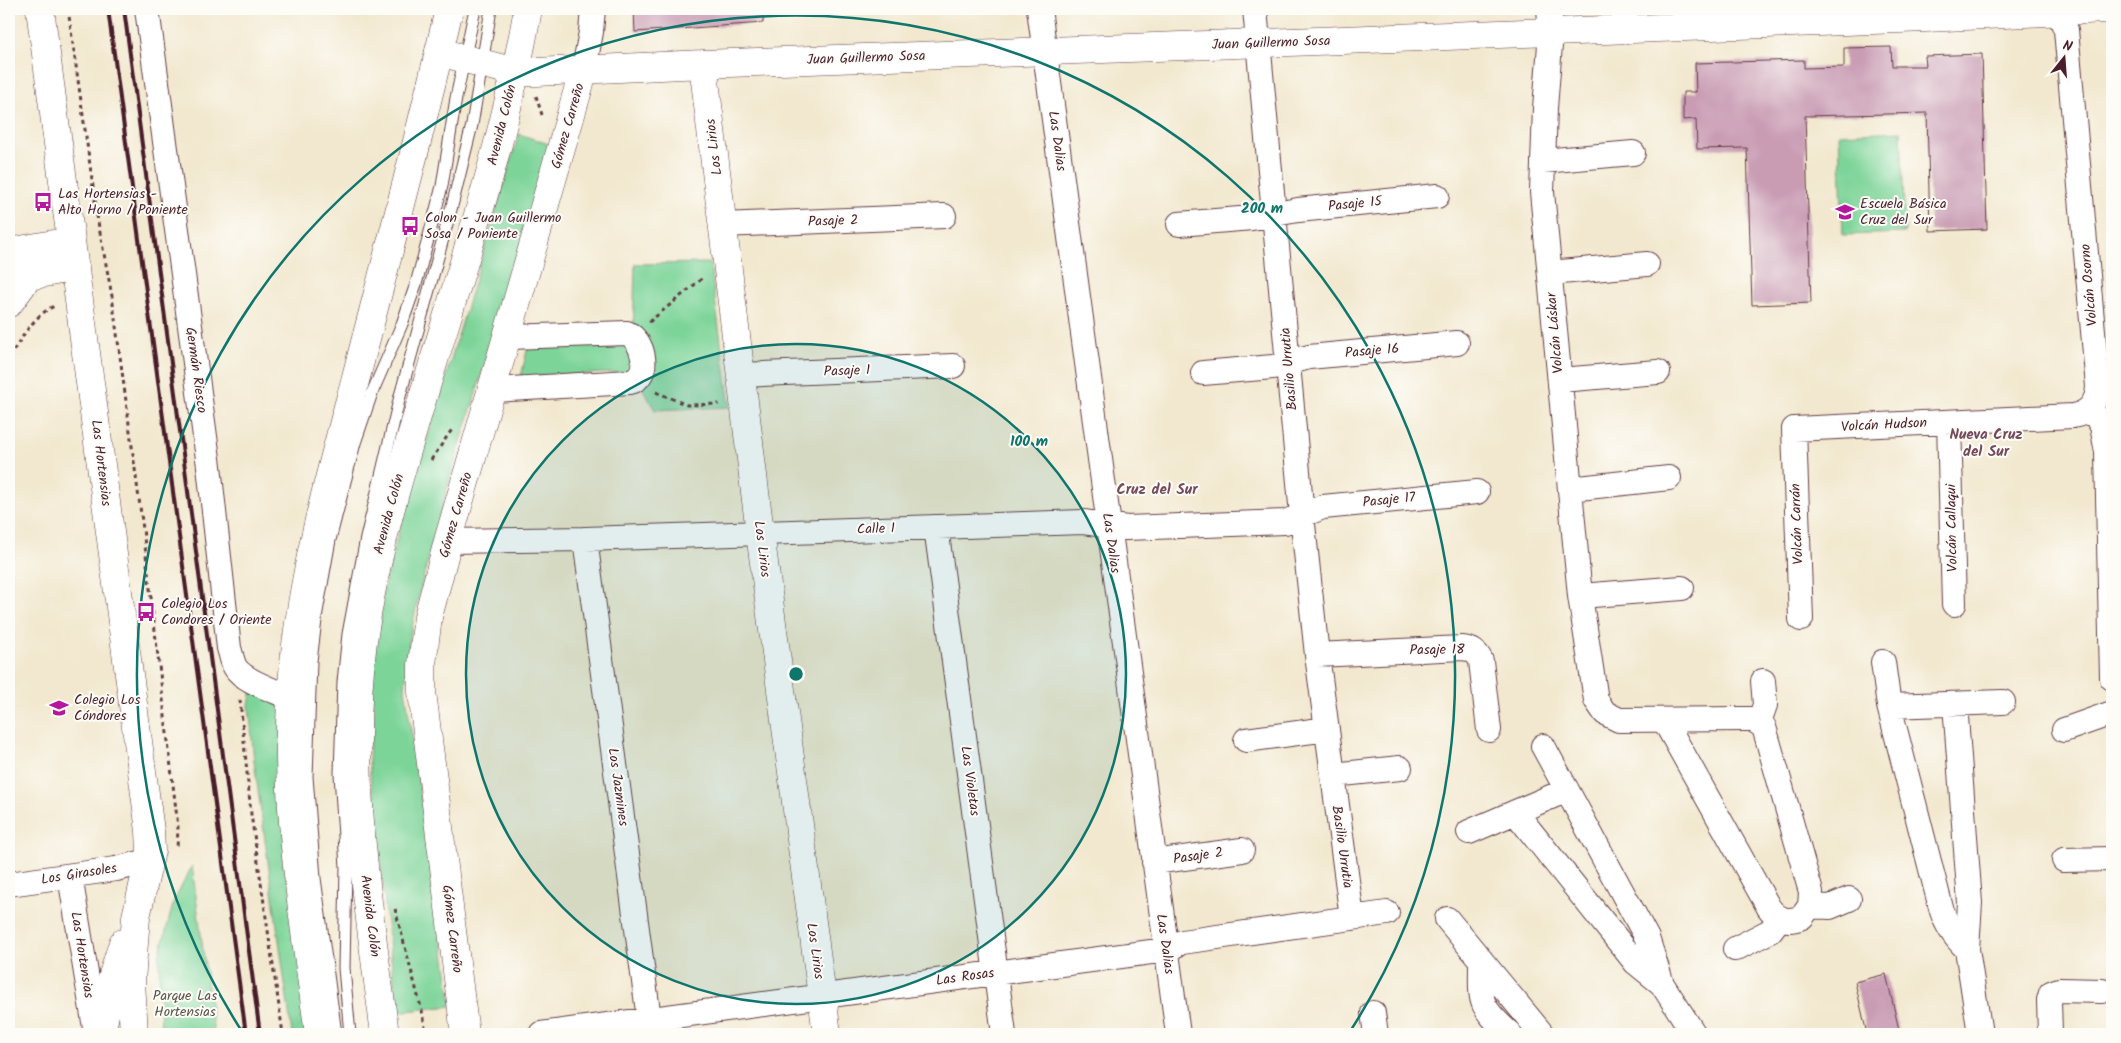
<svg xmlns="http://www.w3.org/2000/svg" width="2121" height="1043" viewBox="0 0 2121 1043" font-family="Kalam,sans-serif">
  <rect width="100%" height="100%" fill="#fdfcf7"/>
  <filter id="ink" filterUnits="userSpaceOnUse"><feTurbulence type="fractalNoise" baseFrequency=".02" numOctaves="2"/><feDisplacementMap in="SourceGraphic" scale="10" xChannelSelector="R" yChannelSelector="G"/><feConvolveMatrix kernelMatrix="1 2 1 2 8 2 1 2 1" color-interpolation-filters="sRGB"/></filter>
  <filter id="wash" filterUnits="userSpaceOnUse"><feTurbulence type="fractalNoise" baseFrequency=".0096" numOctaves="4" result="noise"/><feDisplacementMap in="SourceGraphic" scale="20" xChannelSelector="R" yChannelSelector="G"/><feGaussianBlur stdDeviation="1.12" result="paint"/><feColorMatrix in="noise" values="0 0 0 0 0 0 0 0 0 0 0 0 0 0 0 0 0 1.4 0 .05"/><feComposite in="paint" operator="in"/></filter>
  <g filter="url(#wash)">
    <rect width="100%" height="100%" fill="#f2e8cf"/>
    <path fill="#7dd499" stroke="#647a62" d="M 1901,131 L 1905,233 L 1843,235 L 1839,134 Z
      M 519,134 L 552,145 L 449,481 L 419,594 L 410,637 L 405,689 L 452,1006 L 397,1012 L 369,762 L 374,631 L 388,568 Z
      M 710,263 L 730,407 L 655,410 L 633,372 L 521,377 L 528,346 L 633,338 L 635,264 Z
      M 252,690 L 280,705 L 309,1034 L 292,1034 L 254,761 L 249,705 Z
      M 192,866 L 214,1034 L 161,1034 L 159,956 L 174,901 Z"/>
    <g id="blocks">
      <path fill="#c99cb4" d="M 634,9 L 763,9 L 763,23 L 635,32 Z
        M 1891,47 L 1892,66 L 1926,66 L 1925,56 L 1982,54 L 1987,229 L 1930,231 L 1927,113 L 1805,116 L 1811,303 L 1752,305 L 1747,148 L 1697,149 L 1696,119 L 1683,120 L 1683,92 L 1696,92 L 1695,63 L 1804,60 L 1804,68 L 1844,67 L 1844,48 Z
        M 1886,974 L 1900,1034 L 1867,1034 L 1855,982 Z"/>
    </g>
  </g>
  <g filter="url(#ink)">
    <use href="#blocks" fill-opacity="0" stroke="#633d44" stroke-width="1"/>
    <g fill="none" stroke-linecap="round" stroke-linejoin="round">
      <g stroke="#633d44" stroke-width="13">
        <path id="lane" d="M 336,1034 L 315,878 L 307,777 L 311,661 L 317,612 L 330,540 L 355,443 L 372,393 L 402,324 L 416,284 L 434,217 L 442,186 L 456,98 L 475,9
          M 350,1034 L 344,968 L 346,867 L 340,774 L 343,682 L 348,634 L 366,538 L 400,396 L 453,202 L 472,125 L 491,9"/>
      </g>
      <g stroke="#633d44" stroke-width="26">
        <path id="street" d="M 147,9 L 209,466 L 229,648 C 231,654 232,661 235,667 C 243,681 276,691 291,698
          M 1039,9 L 1178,1034
          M 1255,9 L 1302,515 L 1317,655 L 1352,918
          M 1549,9 L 1551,32 L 1545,108 L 1542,192 L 1580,596 L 1596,700 L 1605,713 L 1619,720 L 1744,719 L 1752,719 L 1764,727 L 1811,892 L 1810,906 L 1802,917 C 1788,923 1778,920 1769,908 L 1664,720
          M 584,69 L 591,32 L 593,9
          M 1543,161 L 1633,153
          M 1179,224 L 1252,218 L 1298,210 L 1437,196
          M 723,225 L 944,216
          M 1550,273 L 1647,264
          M 1203,373 L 1273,367 L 1309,357 L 1457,343
          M 741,375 L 953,366
          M 1560,380 L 1658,372
          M 493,390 L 630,382 C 652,377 644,340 627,333 L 509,337
          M 2091,408 L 2102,426 L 2107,452 L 2112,678
          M 1949,422 L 1954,604
          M 1570,489 L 1669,478
          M 936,527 L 1004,1034
          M 585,539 L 651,1034
          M 448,541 L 585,539 L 1083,522 L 1127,528 L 1285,522 L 1323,507 L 1477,492
          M 1580,596 L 1682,588
          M 1801,619 L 1794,429 L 2073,416 C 2089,413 2097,403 2098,387 L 2066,30 L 2057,9
          M 1317,655 L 1462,648 C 1472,649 1477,652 1481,661 L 1489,730
          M 1883,662 L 1889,706 L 1941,908 C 1946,925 1954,937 1967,949
          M 1955,704 L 1970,903 L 1967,949 L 1980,1034
          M 1889,706 L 2003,702
          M 1759,722 L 1765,705 L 1763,681
          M 2064,730 L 2112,713
          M 1246,740 L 1327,729
          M 1543,746 L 1647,938 L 1662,984 L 1694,1034
          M 1333,775 L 1400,768
          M 1515,812 L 1636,963 L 1662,984
          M 1469,832 L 1567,790
          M 2064,860 L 2112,859
          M 1154,862 L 1242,850
          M 70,876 L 96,1034
          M 9,884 L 116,869 L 149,861
          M 1810,906 L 1830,907 L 1849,899
          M 1447,919 L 1542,1034
          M 1735,949 L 1770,931 L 1780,918
          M 1481,960 C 1481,1003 1477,1004 1510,1034
          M 1373,1013 L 1376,1034
          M 541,1034 L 1166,950 L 1182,942 L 1387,913
          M 2050,1034 L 2049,1000 L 2051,993 L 2059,990 L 2102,991"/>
      </g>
      <g stroke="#633d44" stroke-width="29">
        <path id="secondary" d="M 40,9 L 150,831 L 151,851 L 136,917 L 131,981 L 134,1034
          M 439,52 L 515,72 L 536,72 L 703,64 L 1926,18 L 2105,9
          M 703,64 L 760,533 L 827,1034
          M 9,252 L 71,241
          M 9,280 L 75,267
          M 9,303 L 29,276
          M 101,1034 L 113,975 L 123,943
          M 465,1034 L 422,692 L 422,664 L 428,617 L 448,541 L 584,69"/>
      </g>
      <g stroke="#633d44" stroke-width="29">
        <path id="primary" d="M 319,1034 C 304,923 285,812 291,700 C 297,591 327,485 355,381 C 387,257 421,133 449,9
          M 385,1034 C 368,904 346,772 363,641 C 375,555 400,473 425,390 C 463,264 505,139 528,9"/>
      </g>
      <path stroke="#633d44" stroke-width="3" stroke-dasharray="4 4" stroke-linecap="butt" d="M 68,9 L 98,222 L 112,296 L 143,529 L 178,827 L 177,849
        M 536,96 L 543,118
        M 649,322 L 704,277
        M 9,357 C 21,340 34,314 55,306
        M 656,392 L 687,405 L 719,404
        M 431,460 L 453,428
        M 240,700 L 251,814 L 283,1034
        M 395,909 L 423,1015 L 426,1034"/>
      <use href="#lane" stroke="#fff" stroke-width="11"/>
      <use href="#street" stroke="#fff" stroke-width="24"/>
      <use href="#secondary" stroke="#fff" stroke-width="28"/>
      <use href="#primary" stroke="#fff" stroke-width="28"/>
      <path stroke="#4a1f2b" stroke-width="4" d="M 108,9 L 246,1034
        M 124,9 L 260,1034"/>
    </g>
  </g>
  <circle cx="796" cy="674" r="330" fill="#0f766e" fill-opacity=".12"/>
  <g fill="none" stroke="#0f766e" stroke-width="2.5">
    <circle cx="796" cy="674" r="330"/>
    <path d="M243 1033A659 659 0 1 1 1349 1033"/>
  </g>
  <defs>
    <g id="bus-bare" transform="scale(1.5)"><path d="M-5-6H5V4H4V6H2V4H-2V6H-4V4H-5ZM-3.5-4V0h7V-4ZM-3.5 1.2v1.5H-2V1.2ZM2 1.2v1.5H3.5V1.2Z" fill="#b5179e" stroke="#fdfcf7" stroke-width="2.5" paint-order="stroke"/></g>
    <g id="school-bare" transform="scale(1.5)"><path d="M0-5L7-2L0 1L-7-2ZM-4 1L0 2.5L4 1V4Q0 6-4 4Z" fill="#b5179e" stroke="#fdfcf7" stroke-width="2.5" paint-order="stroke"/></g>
  </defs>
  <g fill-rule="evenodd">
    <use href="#bus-bare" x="43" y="202"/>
    <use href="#school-bare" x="1845" y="212"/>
    <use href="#bus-bare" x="410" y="226"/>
    <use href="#bus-bare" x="146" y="612"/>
    <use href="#school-bare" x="59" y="708"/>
  </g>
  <g text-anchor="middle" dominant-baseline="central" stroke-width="4" stroke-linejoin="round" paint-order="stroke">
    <g font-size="14" fill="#4a1f2b" stroke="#fdfcf7">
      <text transform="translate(1271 43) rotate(-2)">Juan Guillermo Sosa</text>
      <text transform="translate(866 58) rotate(-2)">Juan Guillermo Sosa</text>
      <text transform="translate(502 125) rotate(-76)">Avenida Colón</text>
      <text transform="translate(568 126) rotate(-74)">Gómez Carreño</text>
      <text transform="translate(1057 141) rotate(82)">Las Dalias</text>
      <text transform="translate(714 147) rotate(-97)">Los Lirios</text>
      <text transform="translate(1355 204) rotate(-6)">Pasaje 15</text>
      <text transform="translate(833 221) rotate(-2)">Pasaje 2</text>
      <text transform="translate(2089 285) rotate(-95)">Volcán Osorno</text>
      <text transform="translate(1555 333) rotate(-95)">Volcán Láskar</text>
      <text transform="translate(1372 351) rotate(-5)">Pasaje 16</text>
      <text transform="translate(1289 369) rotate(-95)">Basilio Urrutia</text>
      <text transform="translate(196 370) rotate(82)">Germán Riesco</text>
      <text transform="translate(847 371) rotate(-2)">Pasaje 1</text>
      <text transform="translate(1884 425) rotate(-3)">Volcán Hudson</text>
      <text transform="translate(101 463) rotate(83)">Las Hortensias</text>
      <text transform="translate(1389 500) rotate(-6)">Pasaje 17</text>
      <text transform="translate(389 514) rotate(-75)">Avenida Colón</text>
      <text transform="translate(456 515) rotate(-74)">Gómez Carreño</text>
      <text transform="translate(1797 524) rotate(-92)">Volcán Carrán</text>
      <text transform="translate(1952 528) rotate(-91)">Volcán Callaqui</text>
      <text transform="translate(876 529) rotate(-2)">Calle 1</text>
      <text transform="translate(1111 543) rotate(82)">Las Dalias</text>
      <text transform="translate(762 549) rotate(83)">Los Lirios</text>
      <text transform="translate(1437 650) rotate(-1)">Pasaje 18</text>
      <text transform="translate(970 781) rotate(82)">Las Violetas</text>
      <text transform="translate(618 787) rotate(82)">Los Jazmines</text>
      <text transform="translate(1342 847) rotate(82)">Basilio Urrutia</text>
      <text transform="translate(1198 856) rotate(-8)">Pasaje 2</text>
      <text transform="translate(79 874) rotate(-9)">Los Girasoles</text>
      <text transform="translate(370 916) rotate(83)">Avenida Colón</text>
      <text transform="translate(452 929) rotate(83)">Gómez Carreño</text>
      <text transform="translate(1165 944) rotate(82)">Las Dalias</text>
      <text transform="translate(815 951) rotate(82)">Los Lirios</text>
      <text transform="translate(82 955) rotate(81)">Las Hortensias</text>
      <text transform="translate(965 977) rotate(-8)">Las Rosas</text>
    </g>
    <g font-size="14" fill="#4a1f2b" stroke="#fdfcf7" text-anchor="start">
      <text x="58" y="194">Las Hortensias -<tspan x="58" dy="16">Alto Horno / Poniente</tspan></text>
      <text x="1860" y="204">Escuela Básica<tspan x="1860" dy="16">Cruz del Sur</tspan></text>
      <text x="425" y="218">Colon - Juan Guillermo<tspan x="425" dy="16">Sosa / Poniente</tspan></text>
      <text x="161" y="604">Colegio Los<tspan x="161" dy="16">Condores / Oriente</tspan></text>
      <text x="74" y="700">Colegio Los<tspan x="74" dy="16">Cóndores</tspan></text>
    </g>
    <g font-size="14" fill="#59554c" stroke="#fdfcf7">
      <text x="185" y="996">Parque Las<tspan x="185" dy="16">Hortensias</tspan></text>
    </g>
    <g font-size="15" font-weight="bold" fill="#764b5b" stroke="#fdfcf7">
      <text x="1986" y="435">Nueva Cruz<tspan x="1986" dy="17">del Sur</tspan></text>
      <text x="1157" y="490">Cruz del Sur</text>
    </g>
  </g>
  <circle cx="796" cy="674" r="8" fill="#0f766e" stroke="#fdfcf7" stroke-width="2.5"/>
  <g font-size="15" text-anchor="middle" font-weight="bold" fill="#0f766e" stroke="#fdfcf7" stroke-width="4" stroke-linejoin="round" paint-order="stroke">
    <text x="1262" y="213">200 m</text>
    <text x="1029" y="446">100 m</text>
  </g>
  <rect width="2121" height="1043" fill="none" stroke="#fdfcf7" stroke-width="30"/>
  <g transform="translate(2064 58) rotate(17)" stroke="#fdfcf7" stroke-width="4" paint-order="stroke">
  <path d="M0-4L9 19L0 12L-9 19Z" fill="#4a1f2b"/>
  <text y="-8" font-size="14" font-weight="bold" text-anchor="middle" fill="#4a1f2b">N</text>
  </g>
</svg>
